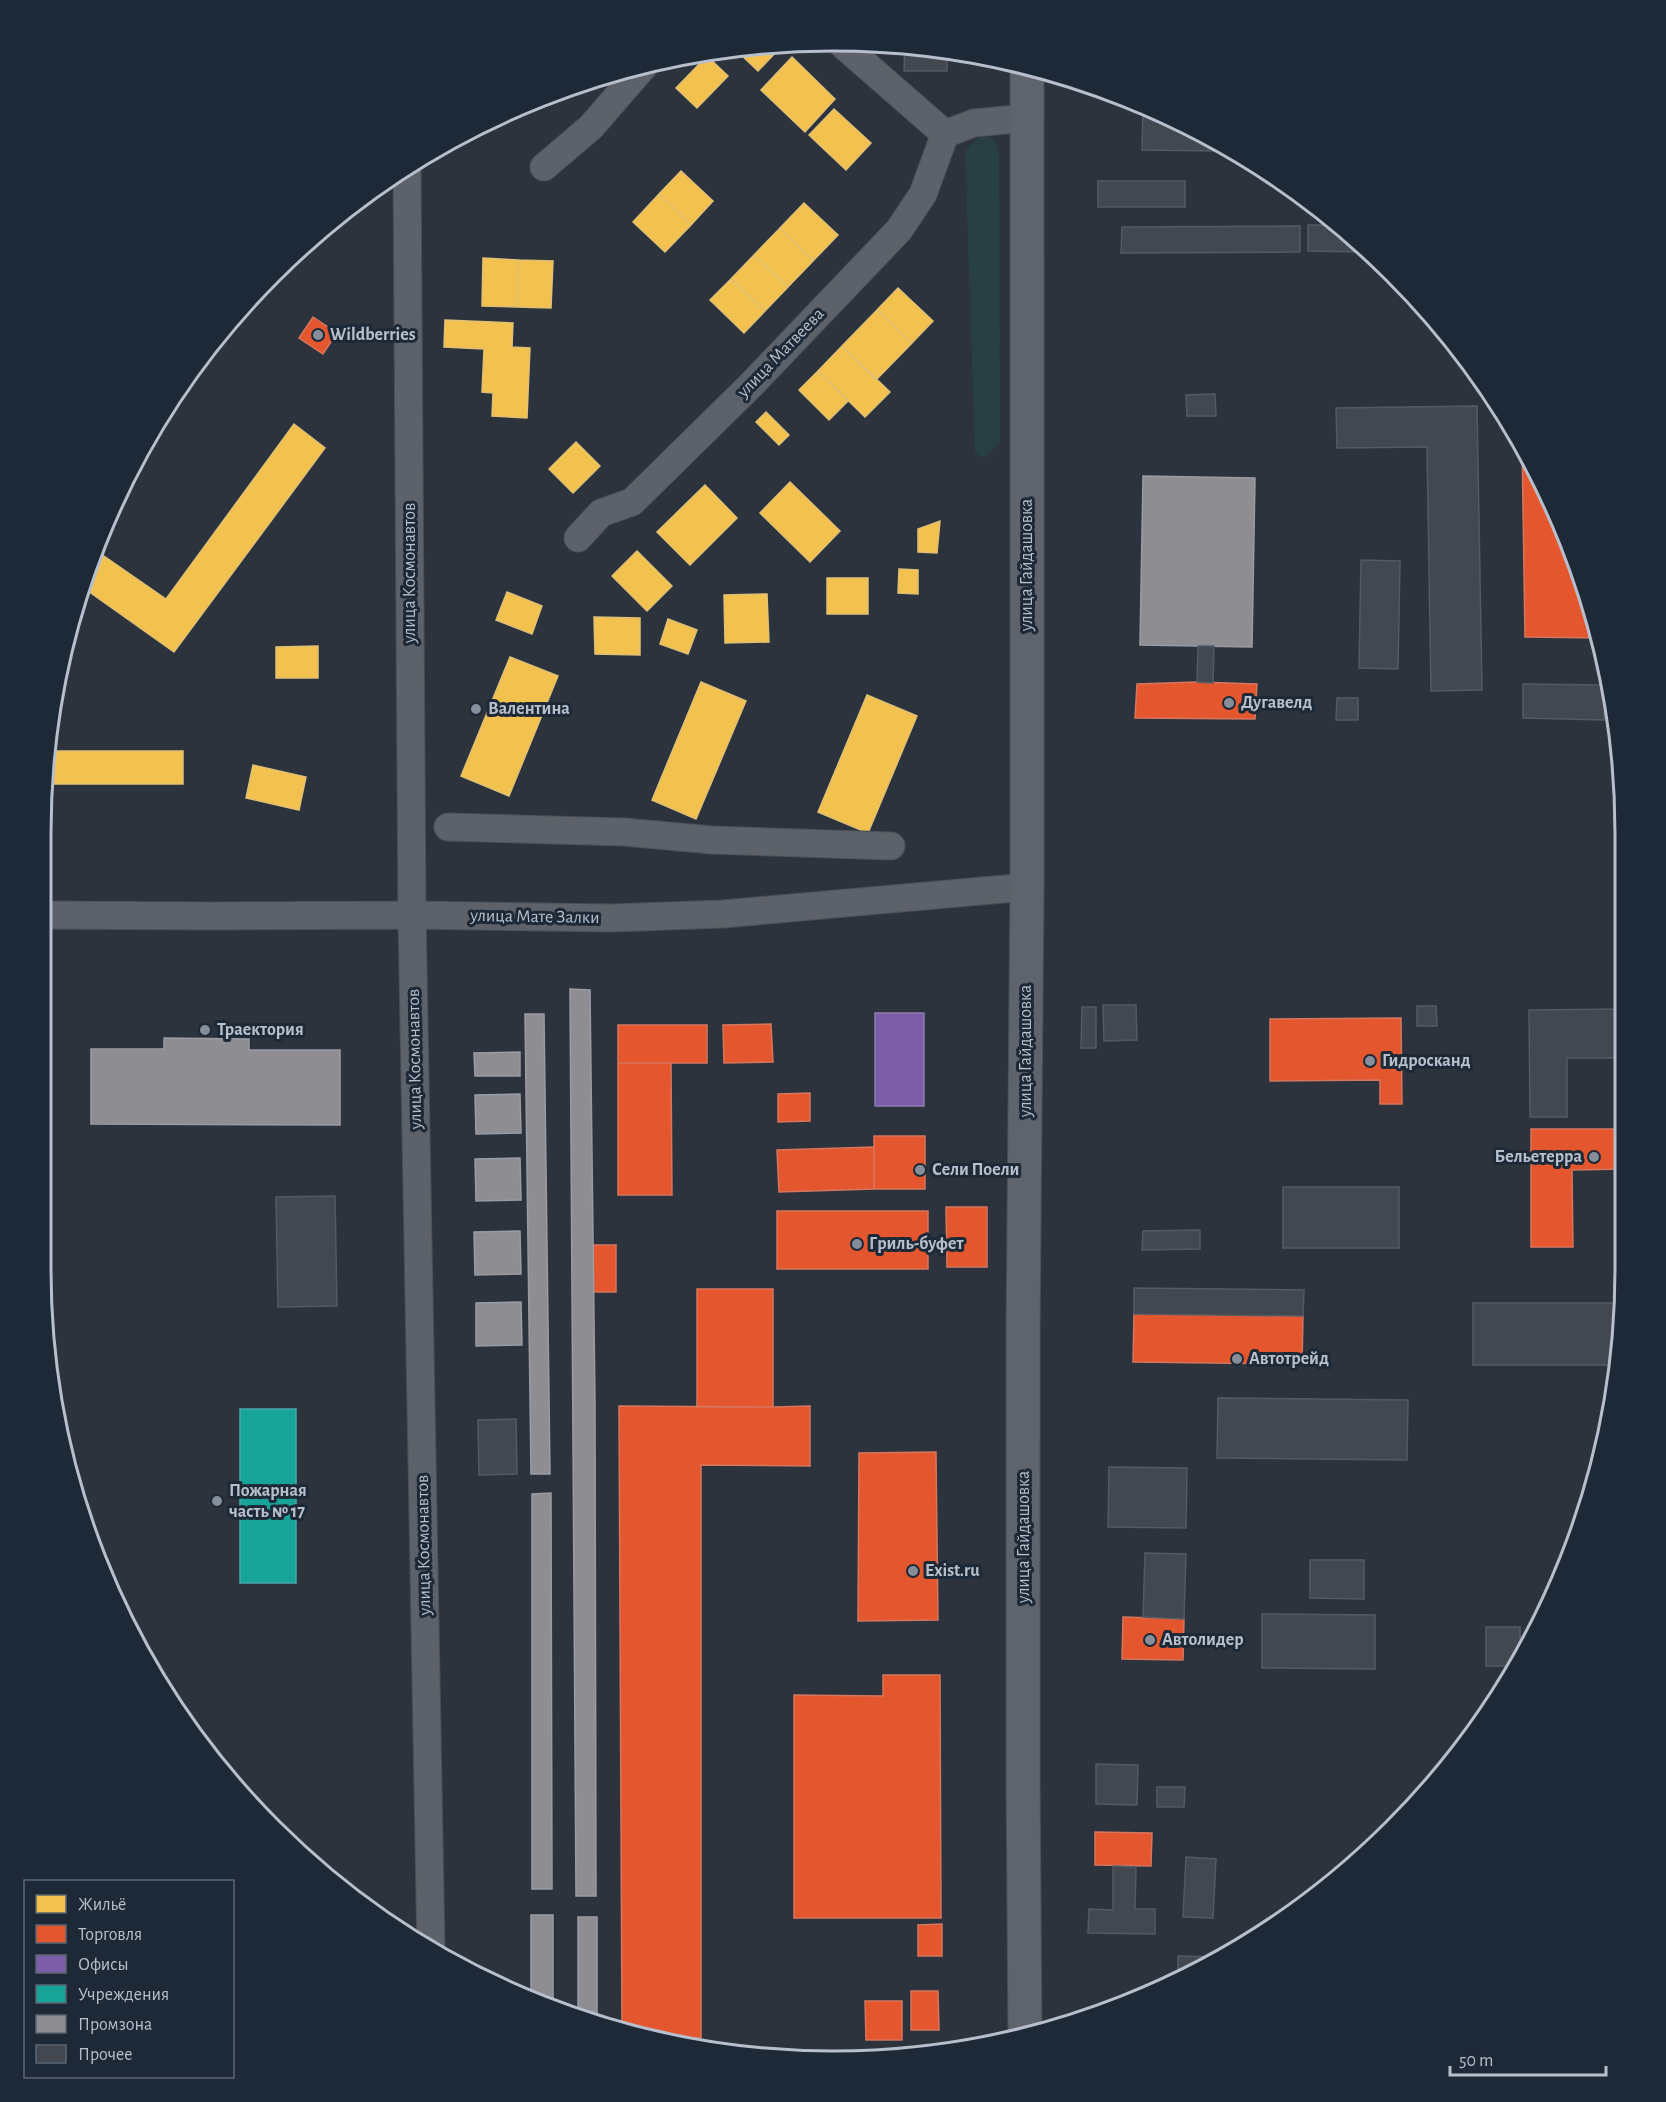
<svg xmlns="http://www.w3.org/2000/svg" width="1666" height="2102" viewBox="0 0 1666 2102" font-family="'Alegreya Sans',sans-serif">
  <rect width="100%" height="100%" fill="#2c333d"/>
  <path fill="#283f43" d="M 980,137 L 991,137 L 996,143 L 999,152 L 1000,442 L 985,458 L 975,453 L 965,152 L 971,144 Z"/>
  <path fill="#f2c14e" stroke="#e0c074" stroke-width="1.5" d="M 771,46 L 777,51 L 758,71 L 735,49 L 737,47 Z
    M 707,56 L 728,76 L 697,108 L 676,88 Z
    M 792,57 L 835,99 L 805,132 L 761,90 Z
    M 834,109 L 871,143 L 846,170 L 809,135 Z
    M 681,171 L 713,201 L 691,225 L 659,194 Z
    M 659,194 L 691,225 L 665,252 L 633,222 Z
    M 804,203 L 838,235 L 813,261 L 780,228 Z
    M 780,228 L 813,261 L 788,287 L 754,255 Z
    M 754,255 L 788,287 L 765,311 L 731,279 Z
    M 483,258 L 519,260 L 517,307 L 482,306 Z
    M 519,260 L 553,261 L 551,308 L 517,307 Z
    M 731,279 L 765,311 L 744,333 L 710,300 Z
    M 898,288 L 933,321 L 912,343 L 877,310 Z
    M 877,310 L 912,343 L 876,380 L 842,346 Z
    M 445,320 L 513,323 L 512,347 L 530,348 L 527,418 L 492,416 L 493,393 L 482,392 L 484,349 L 444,347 Z
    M 842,346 L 890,392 L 865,417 L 818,371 Z
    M 818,371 L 848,401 L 829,420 L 799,390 Z
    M 766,412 L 789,435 L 779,445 L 756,422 Z
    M 294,424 L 325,448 L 174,652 L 81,586 L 95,550 L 166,599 Z
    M 576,442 L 600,466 L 573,493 L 549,469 Z
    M 790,482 L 840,531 L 810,562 L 760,513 Z
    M 705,485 L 737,518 L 690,565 L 657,532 Z
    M 940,521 L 937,553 L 918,552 L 918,529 Z
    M 637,551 L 672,586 L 647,611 L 612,576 Z
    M 899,569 L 918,570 L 918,594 L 898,593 Z
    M 827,578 L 868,578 L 868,614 L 827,614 Z
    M 507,592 L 542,606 L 532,634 L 496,620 Z
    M 767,594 L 769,642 L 725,643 L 724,595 Z
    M 594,617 L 640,618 L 640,655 L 595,654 Z
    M 668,619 L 697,630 L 688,654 L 660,644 Z
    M 318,646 L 318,678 L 276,678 L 276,647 Z
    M 510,657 L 558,676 L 509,796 L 461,776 Z
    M 701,682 L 746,701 L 696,819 L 652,800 Z
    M 867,695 L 917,716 L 868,833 L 818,812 Z
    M 48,751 L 183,751 L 183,784 L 42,784 Z
    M 253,765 L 306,777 L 299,810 L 246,798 Z"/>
  <path fill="#e4572e" stroke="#d6765e" stroke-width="1.5" d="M 313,317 L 337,333 L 323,354 L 299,338 Z
    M 1522,442 L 1598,628 L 1600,638 L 1525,637 Z
    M 1197,682 L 1257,684 L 1255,719 L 1135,718 L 1137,684 Z
    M 1401,1018 L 1402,1104 L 1380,1104 L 1380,1080 L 1270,1081 L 1270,1019 Z
    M 771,1024 L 773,1062 L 724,1063 L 723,1025 Z
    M 618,1025 L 707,1025 L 707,1063 L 618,1063 Z
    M 618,1063 L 671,1063 L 672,1195 L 618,1195 Z
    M 810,1093 L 810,1121 L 778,1122 L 778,1094 Z
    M 1531,1129 L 1625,1129 L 1625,1169 L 1572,1170 L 1573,1247 L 1531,1247 Z
    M 874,1136 L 925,1136 L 925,1189 L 874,1189 Z
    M 874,1147 L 874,1189 L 779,1192 L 777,1150 Z
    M 946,1207 L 987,1207 L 987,1267 L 947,1267 Z
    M 777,1211 L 928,1211 L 928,1269 L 777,1269 Z
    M 592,1245 L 616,1245 L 616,1292 L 592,1292 Z
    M 697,1289 L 773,1289 L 773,1407 L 697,1407 Z
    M 1134,1314 L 1303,1316 L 1302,1364 L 1133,1362 Z
    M 619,1406 L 773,1407 L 810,1406 L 810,1466 L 701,1465 L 701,2038 L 649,2037 L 622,2032 Z
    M 936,1452 L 938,1620 L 858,1621 L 859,1453 Z
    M 1123,1617 L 1184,1619 L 1183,1660 L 1122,1659 Z
    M 883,1675 L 940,1675 L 941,1918 L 794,1918 L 794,1695 L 883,1696 Z
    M 1095,1832 L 1152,1833 L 1151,1866 L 1095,1865 Z
    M 942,1924 L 942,1956 L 918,1956 L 918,1925 Z
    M 911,1991 L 938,1991 L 939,2030 L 911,2030 Z
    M 865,2001 L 902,2001 L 902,2040 L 866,2040 Z"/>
  <path fill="#7b5ea7" stroke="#8d7bb2" stroke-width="1.5" d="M 875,1013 L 924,1013 L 924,1106 L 875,1106 Z"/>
  <path fill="#17a398" stroke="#47aba8" stroke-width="1.5" d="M 240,1409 L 296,1409 L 296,1583 L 240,1583 Z"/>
  <path fill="#8d8d92" stroke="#9a9ca4" stroke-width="1.5" d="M 1143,476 L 1255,478 L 1252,647 L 1140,645 Z
    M 570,989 L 590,990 L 595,1402 L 596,1896 L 576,1896 Z
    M 525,1014 L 544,1014 L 550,1474 L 531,1474 Z
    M 164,1038 L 249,1039 L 249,1050 L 340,1050 L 340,1125 L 91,1124 L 91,1049 L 164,1049 Z
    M 520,1052 L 520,1076 L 475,1076 L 474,1053 Z
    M 520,1094 L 521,1133 L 476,1134 L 475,1095 Z
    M 520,1158 L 521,1200 L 476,1201 L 475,1159 Z
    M 520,1231 L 521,1274 L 475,1275 L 474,1232 Z
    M 521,1302 L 522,1345 L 476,1346 L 476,1303 Z
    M 551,1493 L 552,1889 L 532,1889 L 532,1494 Z
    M 531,1915 L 553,1915 L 553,2003 L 531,1994 Z
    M 578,1917 L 597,1917 L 597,2022 L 578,2014 Z"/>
  <path fill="#424750" stroke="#545a64" stroke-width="1.5" d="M 905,45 L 947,53 L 947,71 L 904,71 Z
    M 1143,107 L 1184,122 L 1220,145 L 1220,151 L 1142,150 Z
    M 1098,181 L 1185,181 L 1185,207 L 1098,207 Z
    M 1308,225 L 1337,225 L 1366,252 L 1308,251 Z
    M 1300,226 L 1300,252 L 1121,253 L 1122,227 Z
    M 1215,394 L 1216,416 L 1187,416 L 1186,395 Z
    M 1477,406 L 1482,690 L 1431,691 L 1427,447 L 1337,448 L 1336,408 Z
    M 1361,560 L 1400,561 L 1398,669 L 1359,668 Z
    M 1198,646 L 1214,646 L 1213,683 L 1197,682 Z
    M 1523,684 L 1605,685 L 1604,720 L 1523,718 Z
    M 1337,698 L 1358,698 L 1358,720 L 1336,720 Z
    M 1103,1005 L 1136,1005 L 1137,1040 L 1104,1041 Z
    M 1417,1006 L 1436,1006 L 1437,1026 L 1417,1026 Z
    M 1082,1007 L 1096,1007 L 1096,1048 L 1081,1048 Z
    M 1625,1009 L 1625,1058 L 1567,1058 L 1567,1117 L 1530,1117 L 1529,1010 Z
    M 1283,1187 L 1399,1187 L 1399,1248 L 1283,1248 Z
    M 335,1196 L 337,1306 L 278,1307 L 276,1197 Z
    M 41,1214 L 50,1214 L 50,1252 L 41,1252 Z
    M 1200,1230 L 1200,1249 L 1142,1250 L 1143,1231 Z
    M 1134,1288 L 1304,1290 L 1303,1316 L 1134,1314 Z
    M 1473,1303 L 1622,1303 L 1616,1365 L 1473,1365 Z
    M 1218,1398 L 1408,1400 L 1407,1460 L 1217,1458 Z
    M 516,1419 L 517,1474 L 479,1475 L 478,1420 Z
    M 1109,1467 L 1187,1468 L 1186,1528 L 1108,1527 Z
    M 1145,1553 L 1186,1554 L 1184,1619 L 1143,1617 Z
    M 1310,1560 L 1364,1560 L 1364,1599 L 1310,1598 Z
    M 1262,1614 L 1375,1615 L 1375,1669 L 1262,1668 Z
    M 1486,1627 L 1520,1627 L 1520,1657 L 1515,1666 L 1486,1666 Z
    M 1096,1764 L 1138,1765 L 1137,1805 L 1096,1804 Z
    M 1157,1787 L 1185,1787 L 1184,1807 L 1157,1807 Z
    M 1186,1857 L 1216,1859 L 1213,1918 L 1183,1917 Z
    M 1113,1866 L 1136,1867 L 1135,1909 L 1155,1909 L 1155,1934 L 1088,1933 L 1089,1909 L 1113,1910 Z
    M 1178,1956 L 1225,1957 L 1178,1977 Z"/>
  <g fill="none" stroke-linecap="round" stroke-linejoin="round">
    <g stroke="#4b4f57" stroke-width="29">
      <path id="minor" d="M 842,44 L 945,134 L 974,123 L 1027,118
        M 407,167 L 412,915 L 431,1951
        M 544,167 L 591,127 L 643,67
        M 578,538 L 601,513 L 632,502 L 751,385 L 899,230 L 923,194 L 945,134
        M 448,827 L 624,832 L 712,840 L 891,846
        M 42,915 L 213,916 L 412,915 L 612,918 L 723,914 L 1027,887"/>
    </g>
    <g stroke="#4a4f59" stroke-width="35">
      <path id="major" d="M 1025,2036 L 1023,1773 L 1023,1337 L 1027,887 L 1027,66"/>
    </g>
    <use href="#minor" stroke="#5d626a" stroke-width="27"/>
    <use href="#major" stroke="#5f646c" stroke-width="33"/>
  </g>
  <g fill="#868e9b" stroke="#1e2938" stroke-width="2">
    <circle cx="318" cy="335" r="6"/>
    <circle cx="1229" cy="703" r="6"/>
    <circle cx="476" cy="709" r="6"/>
    <circle cx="205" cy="1030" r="6"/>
    <circle cx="1370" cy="1061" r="6"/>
    <circle cx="1594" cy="1157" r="6"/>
    <circle cx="920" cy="1170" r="6"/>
    <circle cx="857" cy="1244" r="6"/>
    <circle cx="1237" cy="1359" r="6"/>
    <circle cx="217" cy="1501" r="6"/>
    <circle cx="913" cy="1571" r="6"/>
    <circle cx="1150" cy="1640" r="6"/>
  </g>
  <g text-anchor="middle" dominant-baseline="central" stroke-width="6" stroke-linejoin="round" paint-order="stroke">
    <g font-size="18" font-weight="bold" fill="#b7bfcd" stroke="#1e2938" text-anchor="start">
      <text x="330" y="335">Wildberries</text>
      <text x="1241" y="703">Дугавелд</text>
      <text x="488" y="709">Валентина</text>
      <text x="217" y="1030">Траектория</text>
      <text x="1382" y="1061">Гидросканд</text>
      <text x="1582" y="1157" text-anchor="end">Бельетерра</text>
      <text x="932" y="1170">Сели Поели</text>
      <text x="869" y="1244">Гриль-буфет</text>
      <text x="1249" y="1359">Автотрейд</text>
      <text x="229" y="1491">Пожарная<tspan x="229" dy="21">часть № 17</tspan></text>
      <text x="925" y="1571">Exist.ru</text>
      <text x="1162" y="1640">Автолидер</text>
    </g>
    <g font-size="18" fill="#b7bfcd" stroke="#1e2938">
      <text transform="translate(781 353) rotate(-46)">улица Матвеева</text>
      <text transform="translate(1027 565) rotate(-90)">улица Гайдашовка</text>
      <text transform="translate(410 573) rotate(-90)">улица Космонавтов</text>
      <text transform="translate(535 917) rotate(1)">улица Мате Залки</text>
      <text transform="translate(1026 1051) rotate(-90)">улица Гайдашовка</text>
      <text transform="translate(415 1059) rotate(-91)">улица Космонавтов</text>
      <text transform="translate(1024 1537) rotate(-90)">улица Гайдашовка</text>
      <text transform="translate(424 1545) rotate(-91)">улица Космонавтов</text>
    </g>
  </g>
  <path d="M0 0H1666V2102H0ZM833 51H833A782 782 0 0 1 1615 833V1269A782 782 0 0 1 833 2051H833A782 782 0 0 1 51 1269V833A782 782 0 0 1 833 51Z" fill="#1e2938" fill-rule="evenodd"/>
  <path fill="none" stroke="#b7bfcd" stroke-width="3" d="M833 51H833A782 782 0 0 1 1615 833V1269A782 782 0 0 1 833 2051H833A782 782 0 0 1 51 1269V833A782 782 0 0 1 833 51Z"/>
  <rect x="24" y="1880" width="210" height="198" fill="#1e2938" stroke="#5b6574" stroke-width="1.5"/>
  <rect x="36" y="1895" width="30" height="18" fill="#f2c14e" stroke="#5b6574" stroke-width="1.5"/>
  <text x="78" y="1910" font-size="18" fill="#b7bfcd">Жильё</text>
  <rect x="36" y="1925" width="30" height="18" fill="#e4572e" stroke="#5b6574" stroke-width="1.5"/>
  <text x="78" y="1940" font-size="18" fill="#b7bfcd">Торговля</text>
  <rect x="36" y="1955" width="30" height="18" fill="#7b5ea7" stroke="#5b6574" stroke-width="1.5"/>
  <text x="78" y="1970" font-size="18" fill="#b7bfcd">Офисы</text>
  <rect x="36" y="1985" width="30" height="18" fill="#17a398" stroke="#5b6574" stroke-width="1.5"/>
  <text x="78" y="2000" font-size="18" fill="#b7bfcd">Учреждения</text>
  <rect x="36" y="2015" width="30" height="18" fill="#8d8d92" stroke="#5b6574" stroke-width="1.5"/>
  <text x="78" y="2030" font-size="18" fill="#b7bfcd">Промзона</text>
  <rect x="36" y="2045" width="30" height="18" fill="#424750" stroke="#5b6574" stroke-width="1.5"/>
  <text x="78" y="2060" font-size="18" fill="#b7bfcd">Прочее</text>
  <path d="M1450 2066v9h156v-9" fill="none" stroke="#b7bfcd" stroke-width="3"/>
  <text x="1459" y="2066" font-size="18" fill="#b7bfcd" stroke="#1e2938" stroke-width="4.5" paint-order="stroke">50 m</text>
</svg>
